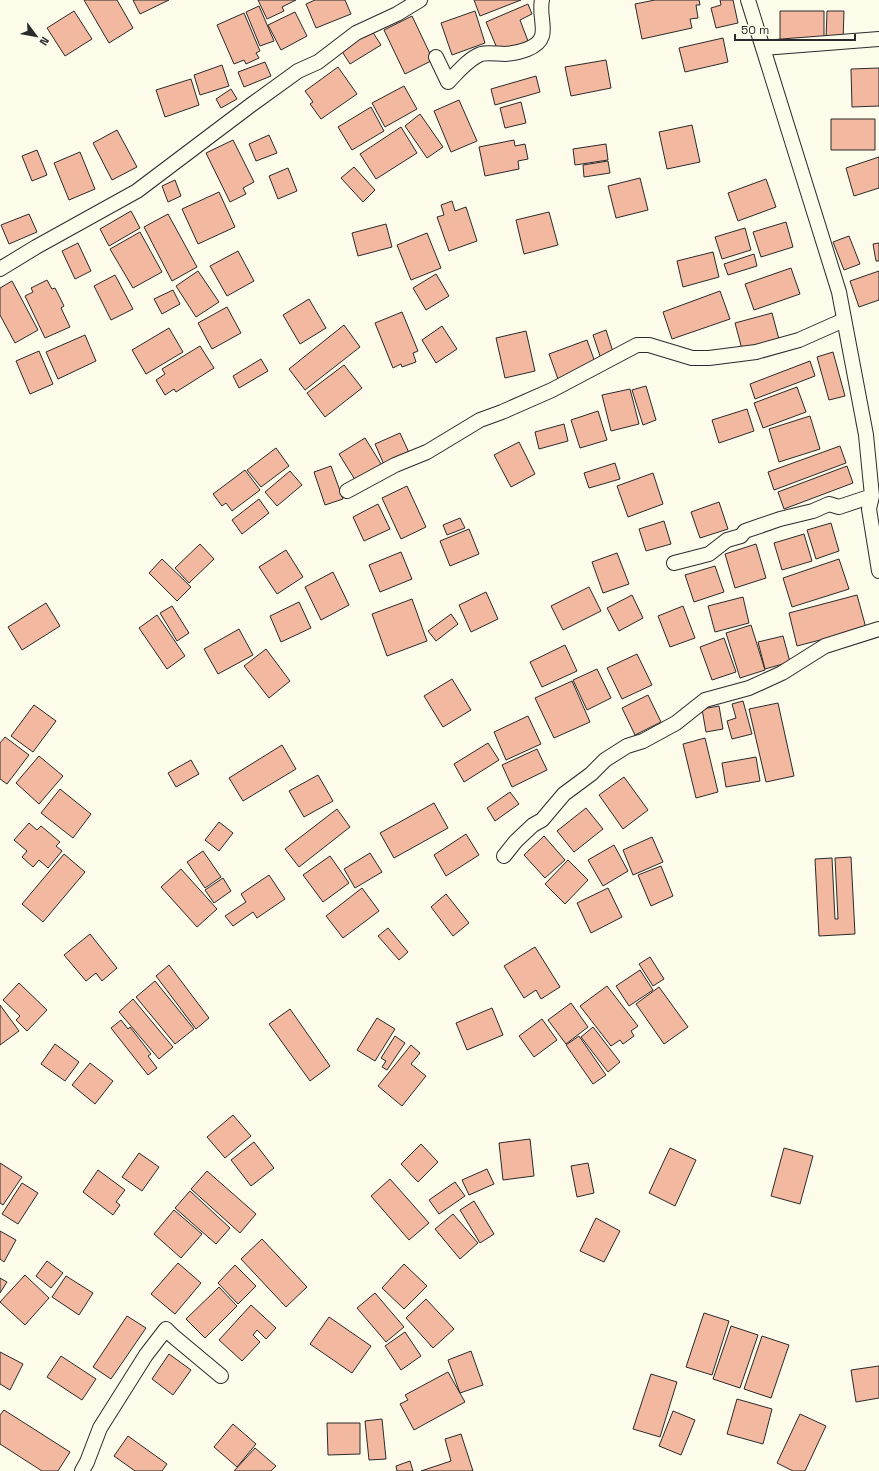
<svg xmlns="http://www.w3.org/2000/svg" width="879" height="1471" viewBox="0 0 879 1471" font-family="'Space Grotesk',sans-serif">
  <rect width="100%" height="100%" fill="#fdfbea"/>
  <path fill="#f2b8a0" stroke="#2b2b2b" d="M 84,0 L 117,0 L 133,28 L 109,43 Z
    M 133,0 L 169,0 L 140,14 Z
    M 258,0 L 296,0 L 282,7 L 284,11 L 267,19 Z
    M 315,0 L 345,0 L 351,14 L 316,28 L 306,4 Z
    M 474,0 L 521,0 L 480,16 Z
    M 655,0 L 699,0 L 700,5 L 696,5 L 698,18 L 690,19 L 692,28 L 642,39 L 635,4 Z
    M 720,0 L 733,0 L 738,23 L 716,28 L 711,8 L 721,5 Z
    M 528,4 L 532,14 L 520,20 L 528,41 L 499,53 L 486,22 Z
    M 259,6 L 274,41 L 260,46 L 246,12 Z
    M 74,11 L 92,39 L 65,56 L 47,28 Z
    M 475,11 L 485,43 L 452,55 L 441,23 Z
    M 780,11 L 824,11 L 824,41 L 780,41 Z
    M 827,11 L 844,11 L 843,41 L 826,40 Z
    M 295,12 L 307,36 L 281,50 L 268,25 Z
    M 244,13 L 260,51 L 256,53 L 259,58 L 246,64 L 244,60 L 234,64 L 217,25 Z
    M 412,16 L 433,60 L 405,74 L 384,30 Z
    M 372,31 L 381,45 L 350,64 L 341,50 Z
    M 723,38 L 728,62 L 685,72 L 679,48 Z
    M 606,60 L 611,88 L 571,96 L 565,67 Z
    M 265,62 L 271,76 L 244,87 L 238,72 Z
    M 222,65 L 229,86 L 200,95 L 194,75 Z
    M 338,67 L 357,94 L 321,119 L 310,104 L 313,102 L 305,91 Z
    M 879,68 L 879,106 L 852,107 L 851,69 Z
    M 536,76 L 540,92 L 495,105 L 491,89 Z
    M 191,79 L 199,105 L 165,117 L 156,90 Z
    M 404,86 L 417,109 L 385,127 L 372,103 Z
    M 231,89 L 237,99 L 221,108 L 216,99 Z
    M 459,100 L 477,141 L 451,152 L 434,111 Z
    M 521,102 L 526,123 L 505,128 L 500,108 Z
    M 371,107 L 384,131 L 352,150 L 338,127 Z
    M 420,114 L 443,147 L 427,158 L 405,126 Z
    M 831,119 L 875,119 L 875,150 L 831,150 Z
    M 692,125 L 700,162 L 667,169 L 659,132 Z
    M 401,127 L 417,153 L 376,179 L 360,154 Z
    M 117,130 L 137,167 L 112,180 L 93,143 Z
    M 269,135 L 277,153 L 256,161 L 249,144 Z
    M 233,140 L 254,182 L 243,188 L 246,194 L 230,202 L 206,153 Z
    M 514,140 L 515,146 L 525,144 L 528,159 L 518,161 L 519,169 L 485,176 L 479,147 Z
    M 606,144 L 608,160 L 575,165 L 573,149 Z
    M 37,150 L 47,175 L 32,181 L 22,156 Z
    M 80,152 L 95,189 L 69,200 L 54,163 Z
    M 879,157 L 879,188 L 854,196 L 846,168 Z
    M 608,161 L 610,173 L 584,177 L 583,165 Z
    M 354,167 L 375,190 L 363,202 L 341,178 Z
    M 288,168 L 297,191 L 278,199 L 269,176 Z
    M 640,178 L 648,210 L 616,218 L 608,186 Z
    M 766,179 L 776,207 L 738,221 L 728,193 Z
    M 175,180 L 181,196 L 168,202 L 162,186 Z
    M 219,192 L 235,227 L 198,244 L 182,209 Z
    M 452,201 L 455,211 L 466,207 L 477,241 L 449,251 L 437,217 L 444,215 L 441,205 Z
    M 131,211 L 140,228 L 109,246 L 100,229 Z
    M 549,212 L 558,245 L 524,254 L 516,220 Z
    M 29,214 L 37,232 L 9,244 L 1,225 Z
    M 168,214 L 197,267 L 172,281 L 144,227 Z
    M 786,222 L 793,247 L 761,257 L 753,232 Z
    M 386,224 L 392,247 L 358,256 L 352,233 Z
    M 745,228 L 751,250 L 722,259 L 715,237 Z
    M 140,232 L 162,272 L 133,288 L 110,249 Z
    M 427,233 L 441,268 L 411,280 L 397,245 Z
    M 849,236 L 860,264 L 844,270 L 833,242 Z
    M 78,243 L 91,271 L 75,279 L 62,251 Z
    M 879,243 L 879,261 L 876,261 L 873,244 Z
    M 238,251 L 254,281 L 227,296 L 210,266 Z
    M 713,252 L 719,277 L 683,287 L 677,261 Z
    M 754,254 L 757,266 L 728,275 L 724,264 Z
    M 791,268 L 800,294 L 754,310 L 745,284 Z
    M 198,271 L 219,302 L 196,317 L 176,286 Z
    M 879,271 L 879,300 L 859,307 L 850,281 Z
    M 436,274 L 449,296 L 426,310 L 413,288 Z
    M 115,275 L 133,309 L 111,320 L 94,286 Z
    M 47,280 L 52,289 L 55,288 L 64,306 L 61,308 L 70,327 L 45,338 L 25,296 L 33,292 L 31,288 Z
    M 12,281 L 38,330 L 15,343 L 0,315 L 0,288 Z
    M 173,290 L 180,304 L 162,314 L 154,299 Z
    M 720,291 L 730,319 L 672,339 L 663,312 Z
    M 309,299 L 326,328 L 300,344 L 283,315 Z
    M 227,307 L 241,333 L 212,349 L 198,323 Z
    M 402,312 L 418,351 L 413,353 L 416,362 L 402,367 L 401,364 L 393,368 L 375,323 Z
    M 772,313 L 780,343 L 743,353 L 735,323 Z
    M 344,325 L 360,347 L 305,390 L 289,369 Z
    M 442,326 L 457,349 L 436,363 L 422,340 Z
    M 169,328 L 183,352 L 146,374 L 132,350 Z
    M 606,330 L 614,355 L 601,359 L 593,335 Z
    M 526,331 L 535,371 L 505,378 L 496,338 Z
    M 85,335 L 96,361 L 58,379 L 46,352 Z
    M 587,340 L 596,365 L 558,379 L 549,354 Z
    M 200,346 L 214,368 L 176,392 L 174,389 L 165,395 L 156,380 L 165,374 L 162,369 Z
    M 39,351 L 53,384 L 30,394 L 16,361 Z
    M 833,352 L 845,396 L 829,400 L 817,357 Z
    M 261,359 L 268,371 L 239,388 L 233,376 Z
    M 810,361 L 815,376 L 755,399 L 750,384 Z
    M 344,365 L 362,388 L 325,417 L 307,393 Z
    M 646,386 L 656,420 L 643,425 L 632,390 Z
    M 797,387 L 806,412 L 763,428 L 754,403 Z
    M 630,389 L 639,424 L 611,431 L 602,395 Z
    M 747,409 L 754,431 L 719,443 L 712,420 Z
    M 598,411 L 607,440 L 580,448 L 571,420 Z
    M 810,416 L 820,449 L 779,462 L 769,429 Z
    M 564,424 L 568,441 L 539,449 L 535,432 Z
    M 400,433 L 410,455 L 385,467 L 375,444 Z
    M 365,438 L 383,467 L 357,483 L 339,454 Z
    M 519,442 L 535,474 L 511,487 L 494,455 Z
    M 840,446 L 846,463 L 774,490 L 768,472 Z
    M 276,448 L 289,466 L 261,487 L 247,470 Z
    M 615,463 L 620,479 L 589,488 L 584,473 Z
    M 331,466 L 343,499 L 325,505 L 314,472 Z
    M 847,466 L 853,483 L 784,509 L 778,492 Z
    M 245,470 L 260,490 L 232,511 L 226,503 L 222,506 L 213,494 Z
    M 290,471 L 302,485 L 277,506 L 265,492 Z
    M 653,473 L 663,504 L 628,517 L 617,486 Z
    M 407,486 L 426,527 L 401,539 L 382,498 Z
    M 259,499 L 269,513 L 242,534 L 232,520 Z
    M 719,502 L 728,529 L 700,538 L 691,512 Z
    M 378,504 L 390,529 L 364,541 L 353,517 Z
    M 460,518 L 465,528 L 447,535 L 443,525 Z
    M 664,521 L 671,544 L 646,551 L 639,529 Z
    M 831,523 L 839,551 L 816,559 L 807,530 Z
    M 469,529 L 479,554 L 450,566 L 440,541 Z
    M 804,534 L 812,561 L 782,570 L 774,543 Z
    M 200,544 L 214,559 L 189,583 L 175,568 Z
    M 756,544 L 766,578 L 735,588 L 725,554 Z
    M 286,550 L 303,577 L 277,594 L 259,567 Z
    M 401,552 L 412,579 L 380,592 L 369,565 Z
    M 617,553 L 629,584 L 603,593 L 592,562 Z
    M 162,559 L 191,587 L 177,601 L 149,573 Z
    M 839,559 L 849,589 L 792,607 L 783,578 Z
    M 715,566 L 724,592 L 694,602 L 685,575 Z
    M 333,572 L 349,605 L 321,620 L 305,587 Z
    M 589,587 L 601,611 L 563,630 L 551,606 Z
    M 486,592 L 498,619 L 471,632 L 459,605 Z
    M 632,595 L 643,618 L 619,631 L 607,608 Z
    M 857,595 L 866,628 L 797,646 L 789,613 Z
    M 743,597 L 749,623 L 715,632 L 708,606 Z
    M 412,599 L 427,641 L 387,656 L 372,614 Z
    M 299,602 L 311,628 L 281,642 L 270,616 Z
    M 46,603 L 60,626 L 22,650 L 8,627 Z
    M 172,606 L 189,633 L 177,641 L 160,613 Z
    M 683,606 L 695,638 L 670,647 L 658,616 Z
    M 451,614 L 458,624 L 436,641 L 428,631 Z
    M 157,615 L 185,656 L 167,669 L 139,628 Z
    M 751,625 L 765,670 L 740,678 L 726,633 Z
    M 239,629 L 253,655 L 218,674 L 204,649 Z
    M 783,636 L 790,662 L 765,669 L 758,642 Z
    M 724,638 L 736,672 L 712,680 L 700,647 Z
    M 565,645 L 577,671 L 542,687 L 530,662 Z
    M 266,649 L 290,681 L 269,698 L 244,666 Z
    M 637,654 L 652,685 L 622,699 L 607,668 Z
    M 597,669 L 611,698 L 587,710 L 573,680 Z
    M 452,679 L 471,710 L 443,727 L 424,696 Z
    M 572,681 L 590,722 L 554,738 L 535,698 Z
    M 648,695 L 661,722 L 635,735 L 622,708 Z
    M 743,701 L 752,734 L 732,739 L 727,721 L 736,718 L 732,704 Z
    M 778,703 L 794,776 L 766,782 L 749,709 Z
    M 34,705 L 56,721 L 33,752 L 11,736 Z
    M 719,706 L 723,729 L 706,732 L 702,709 Z
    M 528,716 L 541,744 L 506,760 L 494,732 Z
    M 5,737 L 29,755 L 7,784 L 0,779 L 0,743 Z
    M 705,738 L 718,792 L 696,798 L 683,744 Z
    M 488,743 L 499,760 L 464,782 L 454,764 Z
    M 282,745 L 296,769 L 243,801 L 229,778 Z
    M 537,749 L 547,770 L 512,787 L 502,765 Z
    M 39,756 L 63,776 L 39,804 L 16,783 Z
    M 756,757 L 760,781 L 726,787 L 722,763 Z
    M 191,760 L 199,774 L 176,787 L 168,773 Z
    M 318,775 L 333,801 L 304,817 L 289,791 Z
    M 624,777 L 648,810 L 623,829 L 599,795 Z
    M 60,789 L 91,814 L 73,838 L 41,813 Z
    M 510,792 L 519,804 L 495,821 L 487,808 Z
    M 434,803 L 448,828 L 394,858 L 380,833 Z
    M 586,808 L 603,829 L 574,852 L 557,831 Z
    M 337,809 L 350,827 L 299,867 L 285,849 Z
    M 219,822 L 233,833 L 219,851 L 205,840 Z
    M 29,823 L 37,830 L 41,826 L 60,842 L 56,846 L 62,851 L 48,868 L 39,860 L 33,867 L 22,857 L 27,851 L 14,840 Z
    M 466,834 L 479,855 L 446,876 L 434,855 Z
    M 544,836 L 565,860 L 545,878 L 524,855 Z
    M 652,837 L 663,862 L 633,875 L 623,850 Z
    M 614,845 L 628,871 L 603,886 L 588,860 Z
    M 203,851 L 221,877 L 205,888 L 187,862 Z
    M 370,853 L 382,872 L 355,888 L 344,869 Z
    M 64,854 L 85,872 L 43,922 L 22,904 Z
    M 330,856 L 349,883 L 323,902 L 303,875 Z
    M 851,857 L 855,934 L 819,936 L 815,859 L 832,858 L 835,919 L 838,919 L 835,858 Z
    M 568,860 L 588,880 L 565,904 L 545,884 Z
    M 661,866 L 673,896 L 651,906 L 638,875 Z
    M 181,869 L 217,909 L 197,927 L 161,887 Z
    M 269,875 L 285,899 L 257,918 L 253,912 L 233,926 L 225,916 L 246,902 L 241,894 Z
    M 223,878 L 231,891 L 214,903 L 205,890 Z
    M 362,888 L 379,911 L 343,938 L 326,916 Z
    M 608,888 L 622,917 L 591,933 L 577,903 Z
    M 446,894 L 469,923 L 453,936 L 431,907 Z
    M 388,928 L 408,952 L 399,960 L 378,936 Z
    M 90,934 L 117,968 L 102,981 L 96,973 L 86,981 L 64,955 Z
    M 535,947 L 560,987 L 541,999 L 536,990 L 524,998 L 504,966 Z
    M 650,957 L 664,979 L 653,986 L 639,964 Z
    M 169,965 L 209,1018 L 196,1029 L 156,976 Z
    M 640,970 L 653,990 L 629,1006 L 616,986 Z
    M 155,981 L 194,1029 L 175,1044 L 136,997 Z
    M 19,983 L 47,1010 L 27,1031 L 16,1020 L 20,1016 L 3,1000 Z
    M 607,986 L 638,1026 L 631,1031 L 634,1036 L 623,1044 L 620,1040 L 611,1046 L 580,1006 Z
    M 659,987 L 688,1027 L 664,1044 L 636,1004 Z
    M 133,999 L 173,1047 L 159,1059 L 119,1012 Z
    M 571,1003 L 588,1027 L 566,1044 L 548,1020 Z
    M 0,1005 L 19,1031 L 0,1045 Z
    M 492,1008 L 503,1035 L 467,1050 L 456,1023 Z
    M 290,1009 L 330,1066 L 310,1081 L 269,1024 Z
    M 377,1018 L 395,1029 L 375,1061 L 357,1050 Z
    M 542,1019 L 557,1040 L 534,1057 L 519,1036 Z
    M 121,1020 L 128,1029 L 130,1027 L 151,1054 L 148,1056 L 157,1068 L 148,1075 L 111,1028 Z
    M 593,1027 L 620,1062 L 608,1072 L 581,1037 Z
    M 395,1036 L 405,1043 L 387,1070 L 382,1067 L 386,1061 L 381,1058 Z
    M 579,1036 L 606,1075 L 593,1084 L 566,1045 Z
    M 55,1044 L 79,1062 L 65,1081 L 41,1064 Z
    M 411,1045 L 420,1053 L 411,1064 L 426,1076 L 402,1106 L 378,1086 Z
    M 90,1063 L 113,1081 L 95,1104 L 72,1085 Z
    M 233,1115 L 251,1136 L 225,1158 L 207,1137 Z
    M 530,1139 L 534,1176 L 503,1180 L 499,1143 Z
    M 254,1142 L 274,1168 L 251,1186 L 231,1160 Z
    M 421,1144 L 438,1162 L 418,1182 L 401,1164 Z
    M 670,1148 L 696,1160 L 675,1206 L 649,1193 Z
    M 784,1148 L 813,1156 L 800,1204 L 771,1196 Z
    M 139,1153 L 159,1167 L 142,1191 L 122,1177 Z
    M 0,1163 L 22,1177 L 3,1205 L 0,1203 Z
    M 588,1163 L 594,1193 L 577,1197 L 571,1166 Z
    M 487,1169 L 494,1184 L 469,1195 L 462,1180 Z
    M 98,1170 L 125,1190 L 116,1202 L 120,1205 L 113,1215 L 83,1192 Z
    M 207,1171 L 256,1214 L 240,1233 L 191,1189 Z
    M 390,1179 L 429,1223 L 409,1240 L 371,1196 Z
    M 455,1182 L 465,1196 L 439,1214 L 429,1200 Z
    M 22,1183 L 38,1193 L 18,1224 L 2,1214 Z
    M 190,1191 L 230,1228 L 216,1244 L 175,1208 Z
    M 474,1201 L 494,1234 L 480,1243 L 460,1210 Z
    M 174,1210 L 202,1234 L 181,1258 L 154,1234 Z
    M 453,1214 L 478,1243 L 460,1259 L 435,1229 Z
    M 596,1218 L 620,1231 L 604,1262 L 580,1251 Z
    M 0,1231 L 16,1240 L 4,1262 L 0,1259 Z
    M 262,1239 L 307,1287 L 286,1307 L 241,1259 Z
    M 47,1261 L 63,1273 L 51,1288 L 36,1276 Z
    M 178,1263 L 201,1283 L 175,1314 L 151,1294 Z
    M 404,1264 L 427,1286 L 404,1309 L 382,1288 Z
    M 235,1265 L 256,1286 L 238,1304 L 218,1283 Z
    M 25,1275 L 49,1298 L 25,1325 L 0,1302 Z
    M 66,1276 L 93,1293 L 79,1315 L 52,1297 Z
    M 0,1278 L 7,1282 L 0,1293 Z
    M 219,1287 L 237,1306 L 205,1338 L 186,1319 Z
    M 375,1293 L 404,1327 L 386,1342 L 357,1308 Z
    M 426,1299 L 454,1329 L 433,1348 L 406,1318 Z
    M 251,1305 L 276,1328 L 266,1339 L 257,1330 L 253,1335 L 260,1342 L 242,1361 L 219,1340 Z
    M 704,1313 L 729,1321 L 712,1375 L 686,1367 Z
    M 127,1316 L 146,1328 L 111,1379 L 93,1367 Z
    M 329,1317 L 371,1346 L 352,1373 L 310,1344 Z
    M 731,1326 L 758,1335 L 740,1388 L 713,1379 Z
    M 405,1332 L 421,1356 L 401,1370 L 385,1346 Z
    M 762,1336 L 789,1345 L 771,1398 L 744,1389 Z
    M 471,1351 L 483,1385 L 460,1393 L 448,1360 Z
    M 0,1352 L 23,1364 L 10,1390 L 0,1384 Z
    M 169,1354 L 191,1370 L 173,1395 L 152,1379 Z
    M 61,1356 L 96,1379 L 82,1400 L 47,1377 Z
    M 879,1366 L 879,1398 L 856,1402 L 851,1370 Z
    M 448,1372 L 465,1402 L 414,1430 L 400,1404 L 408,1400 L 405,1395 Z
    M 651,1374 L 677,1382 L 660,1437 L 633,1429 Z
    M 737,1399 L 772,1409 L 763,1444 L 727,1434 Z
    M 4,1410 L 70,1452 L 58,1471 L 42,1471 L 0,1444 L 0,1415 Z
    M 673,1411 L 695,1420 L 681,1455 L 659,1446 Z
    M 800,1414 L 826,1426 L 805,1471 L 793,1471 L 777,1463 Z
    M 382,1419 L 386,1459 L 369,1460 L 365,1421 Z
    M 327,1423 L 360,1423 L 360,1454 L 328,1455 Z
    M 233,1424 L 256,1444 L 237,1467 L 214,1447 Z
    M 461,1434 L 473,1471 L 421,1471 L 451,1461 L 445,1439 Z
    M 128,1436 L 167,1464 L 162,1471 L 135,1471 L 114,1456 Z
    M 255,1448 L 276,1466 L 271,1471 L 234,1471 Z
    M 410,1461 L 413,1471 L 397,1471 L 396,1466 Z"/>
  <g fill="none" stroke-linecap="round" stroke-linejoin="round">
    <g stroke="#2b2b2b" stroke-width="16">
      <path id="street" d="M 748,0 L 839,292 L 866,435 L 872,496 L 869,509 L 879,571
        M 763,48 L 879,39
        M 436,57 L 448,82 C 458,72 468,59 481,54 C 487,52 498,54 505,54 C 517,53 538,49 542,36 C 545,25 539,13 542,0
        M 0,269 L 36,247 L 137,191 L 251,105 L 298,71 L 318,62 L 356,33 L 397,14 L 420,0
        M 347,491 L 395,465 L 427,452 L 480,420 L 502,412 L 552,390 L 637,345 L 649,345 L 692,358 L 709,358 L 756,352 L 799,340 L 844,320
        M 674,563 L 709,554 L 727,540 L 741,536 L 745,531 L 780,519 L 813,511 L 829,504 L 839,507 L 872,496
        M 504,856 L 516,841 L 533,825 L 542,820 L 564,794 L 591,774 L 605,760 L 627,746 L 643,741 L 676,723 L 705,700 L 749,688 L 782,673 L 825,646 L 879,629
        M 82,1471 L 87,1462 L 100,1428 L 146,1355 L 166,1329 L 173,1336 L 221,1376"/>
    </g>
    <use href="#street" stroke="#fdfbea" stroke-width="14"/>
  </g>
  <g transform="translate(36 36) rotate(122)" stroke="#fdfbea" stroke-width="3" paint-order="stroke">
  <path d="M0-3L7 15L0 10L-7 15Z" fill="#2b2b2b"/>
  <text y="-6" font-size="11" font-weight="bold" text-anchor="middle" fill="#2b2b2b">N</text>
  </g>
  <path d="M735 34v6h120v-6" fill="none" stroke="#2b2b2b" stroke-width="2"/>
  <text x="741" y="34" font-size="12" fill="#2b2b2b" stroke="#fdfbea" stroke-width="3" paint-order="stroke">50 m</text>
</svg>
